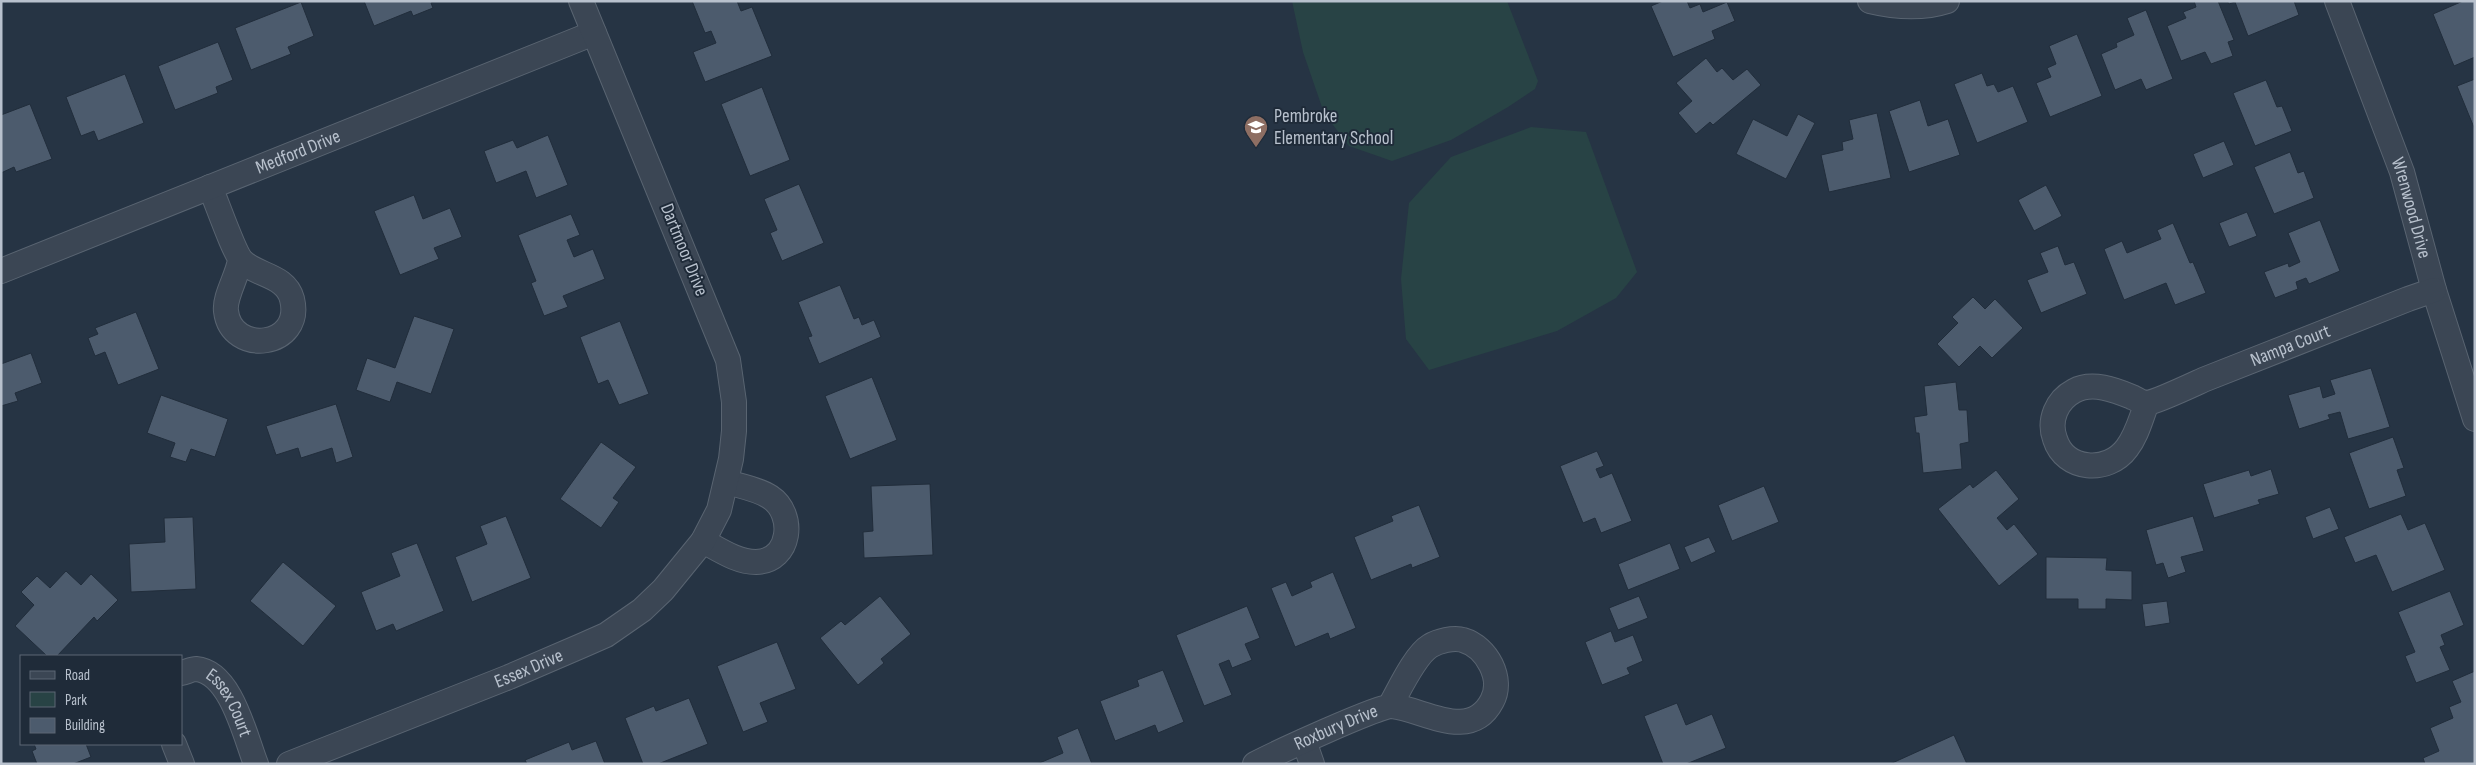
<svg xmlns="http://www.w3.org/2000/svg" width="2476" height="765" viewBox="0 0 2476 765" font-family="'Sofia Sans Condensed',sans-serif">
  <rect width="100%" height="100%" fill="#263444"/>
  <path fill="#284345" d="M 1292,1 L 1507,1 L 1538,81 L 1535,89 L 1508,107 L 1451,140 L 1392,161 L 1349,146 L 1324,113 L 1303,52 Z
    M 1531,127 L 1586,132 L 1637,272 L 1616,298 L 1557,331 L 1429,370 L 1406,339 L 1401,279 L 1409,203 L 1451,157 Z"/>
  <path fill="#4c5b6d" stroke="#212d3b" d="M 364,1 L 436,1 L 431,3 L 433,8 L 413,16 L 411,11 L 374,26 Z
    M 692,1 L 737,1 L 741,11 L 752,7 L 772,56 L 705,82 L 693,52 L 716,43 L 711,31 L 705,33 Z
    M 1663,1 L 1687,1 L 1690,8 L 1700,4 L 1703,12 L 1727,2 L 1735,21 L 1712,31 L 1715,39 L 1673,57 L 1651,6 Z
    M 2194,1 L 2218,1 L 2234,40 L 2228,42 L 2233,56 L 2211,64 L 2205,52 L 2181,61 L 2167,26 L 2186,18 L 2183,12 L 2196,7 Z
    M 2227,1 L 2294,1 L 2299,15 L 2248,36 L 2235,2 L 2229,4 Z
    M 2463,1 L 2475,1 L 2475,57 L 2454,66 L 2433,14 Z
    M 301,2 L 314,36 L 288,47 L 291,54 L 251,70 L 235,28 Z
    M 2146,10 L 2173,79 L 2146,90 L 2141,79 L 2115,90 L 2101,54 L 2117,47 L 2116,43 L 2134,35 L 2127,18 Z
    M 2077,34 L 2102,96 L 2050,117 L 2036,83 L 2051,77 L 2047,68 L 2056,64 L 2049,46 Z
    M 218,42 L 233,80 L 216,87 L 218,93 L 175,110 L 158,66 Z
    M 1706,58 L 1717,72 L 1722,68 L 1733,80 L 1747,69 L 1761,85 L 1713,125 L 1710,122 L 1696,134 L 1678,113 L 1692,101 L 1676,83 Z
    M 1982,73 L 1987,86 L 1994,84 L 1998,92 L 2013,86 L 2028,122 L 1977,143 L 1954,84 Z
    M 125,74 L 144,123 L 98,141 L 94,131 L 81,136 L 66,97 Z
    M 2475,79 L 2475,130 L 2457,86 Z
    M 2266,80 L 2277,107 L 2282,106 L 2292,131 L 2255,146 L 2233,93 Z
    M 762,87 L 790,160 L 750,176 L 721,104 Z
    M 1920,100 L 1928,126 L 1948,119 L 1960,155 L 1909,172 L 1889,111 Z
    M 30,104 L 52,159 L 16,172 L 14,167 L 1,173 L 1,115 Z
    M 1877,113 L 1891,178 L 1829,192 L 1821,155 L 1843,150 L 1842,142 L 1853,139 L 1849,120 Z
    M 1798,114 L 1815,123 L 1786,179 L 1736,154 L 1753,119 L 1787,136 Z
    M 548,135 L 568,185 L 536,198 L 526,171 L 496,183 L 484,151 L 513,140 L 517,148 Z
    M 2224,141 L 2234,165 L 2203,178 L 2193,154 Z
    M 2290,152 L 2298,173 L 2304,171 L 2314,198 L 2274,214 L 2254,167 Z
    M 799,184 L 824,243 L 782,261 L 770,233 L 777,230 L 764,199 Z
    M 2046,185 L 2062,216 L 2034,231 L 2018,200 Z
    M 414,195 L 423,219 L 450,208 L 462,237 L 434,248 L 439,259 L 400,275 L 374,211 Z
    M 2247,212 L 2257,236 L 2229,247 L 2219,223 Z
    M 571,214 L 580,235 L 567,240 L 574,257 L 593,249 L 605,279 L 563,296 L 568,307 L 544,316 L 531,283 L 536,281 L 518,235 Z
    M 2320,220 L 2340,271 L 2309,284 L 2306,278 L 2296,282 L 2298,289 L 2275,298 L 2264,272 L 2288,263 L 2289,267 L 2300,262 L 2288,233 Z
    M 2173,223 L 2190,263 L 2193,262 L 2206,293 L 2175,305 L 2166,283 L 2124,300 L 2104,249 L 2122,241 L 2127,253 L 2161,239 L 2157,230 Z
    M 2058,246 L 2065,265 L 2074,262 L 2087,294 L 2041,313 L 2027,280 L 2048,272 L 2040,253 Z
    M 840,285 L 854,319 L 859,317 L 862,325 L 874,320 L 881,337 L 819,364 L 808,337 L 812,336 L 798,302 Z
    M 1973,297 L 1985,309 L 1995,299 L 2023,328 L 1992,358 L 1980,346 L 1959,367 L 1937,344 L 1958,323 L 1952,317 Z
    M 136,312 L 159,369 L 118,385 L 105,352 L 95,356 L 88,338 L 98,334 L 95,328 Z
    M 414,316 L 454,329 L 431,394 L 397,382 L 390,402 L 356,390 L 367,358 L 395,368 Z
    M 620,321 L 649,394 L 619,405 L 608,380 L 598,384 L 580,337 Z
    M 31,353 L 42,383 L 15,393 L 18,401 L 1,406 L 1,364 Z
    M 2371,368 L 2390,427 L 2348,439 L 2340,412 L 2328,415 L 2330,419 L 2299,429 L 2288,395 L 2320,386 L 2323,398 L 2335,394 L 2330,380 Z
    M 872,377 L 897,440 L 850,459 L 825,396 Z
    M 1956,382 L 1959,410 L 1967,410 L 1969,442 L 1960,444 L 1962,469 L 1923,473 L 1919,433 L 1916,433 L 1914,417 L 1927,415 L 1924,386 Z
    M 161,395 L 228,419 L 215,457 L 191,449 L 186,462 L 170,457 L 175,443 L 147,433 Z
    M 336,404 L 353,457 L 336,463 L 332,448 L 301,458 L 298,448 L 276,455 L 266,426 Z
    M 2393,437 L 2404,468 L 2397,470 L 2406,496 L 2369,509 L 2349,453 Z
    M 601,442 L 636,467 L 613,498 L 619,502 L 601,528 L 560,499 Z
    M 1597,451 L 1604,466 L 1596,469 L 1600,478 L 1612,473 L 1632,521 L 1601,533 L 1595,518 L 1583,523 L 1560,466 Z
    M 2271,469 L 2279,494 L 2258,500 L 2260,504 L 2214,518 L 2203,484 L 2249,470 L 2251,476 Z
    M 1996,470 L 2019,499 L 1997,518 L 2007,530 L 2014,524 L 2038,554 L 1999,586 L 1938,509 L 1970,484 L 1973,488 Z
    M 930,484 L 933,555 L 864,558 L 863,532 L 873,531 L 871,486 Z
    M 1764,486 L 1779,522 L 1732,541 L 1718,505 Z
    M 1419,505 L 1440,557 L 1412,568 L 1411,564 L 1371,580 L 1354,537 L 1393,521 L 1391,516 Z
    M 2330,507 L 2339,529 L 2313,539 L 2305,517 Z
    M 2401,514 L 2408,530 L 2425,523 L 2445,570 L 2392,592 L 2376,555 L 2355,563 L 2344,537 Z
    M 506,516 L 531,578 L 472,602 L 455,557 L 487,544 L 480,526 Z
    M 2193,516 L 2204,551 L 2181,557 L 2186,572 L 2168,578 L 2163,563 L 2156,565 L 2146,530 Z
    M 193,517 L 196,589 L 131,592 L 129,544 L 165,542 L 164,518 Z
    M 1709,537 L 1716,552 L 1691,563 L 1684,547 Z
    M 417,543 L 444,611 L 396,631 L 393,624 L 376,631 L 361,592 L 400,576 L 391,553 Z
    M 1670,543 L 1680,569 L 1628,590 L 1618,564 Z
    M 2046,557 L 2107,558 L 2106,570 L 2132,571 L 2132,600 L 2106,599 L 2106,609 L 2078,609 L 2078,599 L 2046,599 Z
    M 283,562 L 336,606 L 303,646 L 250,601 Z
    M 66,571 L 81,585 L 91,574 L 118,600 L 97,621 L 94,617 L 57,656 L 47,656 L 15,626 L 34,605 L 21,592 L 37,576 L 50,588 Z
    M 1333,572 L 1356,628 L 1330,639 L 1328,633 L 1295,647 L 1271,588 L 1286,582 L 1292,596 L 1312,587 L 1310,582 Z
    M 2450,591 L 2464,625 L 2441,635 L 2445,645 L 2440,647 L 2450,670 L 2416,683 L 2405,656 L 2415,652 L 2398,612 Z
    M 880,596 L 911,634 L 881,659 L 884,663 L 858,685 L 820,638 L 841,621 L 845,625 Z
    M 1639,596 L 1648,618 L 1618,630 L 1609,608 Z
    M 2167,601 L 2170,623 L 2145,627 L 2142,604 Z
    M 1247,606 L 1260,638 L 1245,644 L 1252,660 L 1232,668 L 1229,660 L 1219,664 L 1232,695 L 1204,706 L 1176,635 Z
    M 1611,631 L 1615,642 L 1633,635 L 1643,661 L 1627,668 L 1630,674 L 1602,685 L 1585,642 Z
    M 777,642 L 796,689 L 760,703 L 768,722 L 743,732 L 717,666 Z
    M 1163,670 L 1184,722 L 1158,733 L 1155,725 L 1115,741 L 1100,701 L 1139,686 L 1137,680 Z
    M 2475,671 L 2475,764 L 2425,764 L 2423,758 L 2439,751 L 2430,728 L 2453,718 L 2449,707 L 2461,702 L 2452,681 Z
    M 689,698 L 708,744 L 658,764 L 643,764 L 625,718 L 654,706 L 656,711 Z
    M 1677,703 L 1686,725 L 1712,714 L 1726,748 L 1686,764 L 1663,764 L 1644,716 Z
    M 1078,728 L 1092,764 L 1037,764 L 1063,753 L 1057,737 Z
    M 1954,735 L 1967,764 L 1890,764 Z
    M 596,741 L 605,764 L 527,764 L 525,760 L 569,742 L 572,750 Z
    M 34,744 L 86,744 L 91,757 L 73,764 L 37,764 L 32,751 L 36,749 Z"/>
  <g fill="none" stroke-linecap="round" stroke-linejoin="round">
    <g stroke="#596471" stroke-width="26">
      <g id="minor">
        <path d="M 1870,1 C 1895,7 1922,9 1947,1"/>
        <path id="s1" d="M 2337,1 L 2402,172 L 2434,290 L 2475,419"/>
        <path d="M 210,187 C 216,200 234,253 242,261 C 257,276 286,275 292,299 C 304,348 231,356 226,311 C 224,297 238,275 240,260"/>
        <path id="s2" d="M 1,271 L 594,33"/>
        <path id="s3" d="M 2147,403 C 2141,418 2137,435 2127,448 C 2108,474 2065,471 2055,439 C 2048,420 2057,400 2074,391 C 2092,381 2115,390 2132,397 C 2136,399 2143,403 2147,403 C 2156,402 2192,385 2203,380 C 2271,353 2339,326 2408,299 L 2434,290"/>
        <path d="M 703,541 C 720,550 737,562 756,562 C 791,561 796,514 770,497 C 758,489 740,486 727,482"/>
        <path id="s4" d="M 181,673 C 186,672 192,669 196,669 C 231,672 245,736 256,764"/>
        <path d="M 1304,741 L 1312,764"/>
        <path d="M 174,744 L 182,764"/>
        <path id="s5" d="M 289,764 L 509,677 L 581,646 L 606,635 L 642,610 L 663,590 L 703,541 L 719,510 L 731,459 L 734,431 L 734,402 L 728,360 L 581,1"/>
        <path id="s6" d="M 1255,764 C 1272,755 1380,705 1392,706 C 1423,709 1470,743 1492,701 C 1504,679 1487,647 1463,640 C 1454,637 1438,641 1430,646 C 1415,655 1399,690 1390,706"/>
      </g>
    </g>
    <use href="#minor" stroke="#3b4654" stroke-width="24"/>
  </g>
  <defs>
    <g id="school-pin" transform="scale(1.25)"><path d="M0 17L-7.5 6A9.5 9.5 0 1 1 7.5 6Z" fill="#8d6e63" stroke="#1f2b39"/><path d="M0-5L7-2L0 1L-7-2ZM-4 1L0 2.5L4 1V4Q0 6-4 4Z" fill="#fff"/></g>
  </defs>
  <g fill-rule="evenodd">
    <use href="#school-pin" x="1256" y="127"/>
  </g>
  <g text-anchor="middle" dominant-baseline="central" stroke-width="4" stroke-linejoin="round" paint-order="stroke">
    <g font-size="19" fill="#b8c1cd" stroke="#1f2b39" text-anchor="start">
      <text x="1274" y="116">Pembroke<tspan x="1274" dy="22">Elementary School</tspan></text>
    </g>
    <g font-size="19" fill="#b8c1cd" stroke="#1f2b39">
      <text stroke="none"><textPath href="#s2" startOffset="320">Medford Drive</textPath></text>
      <text stroke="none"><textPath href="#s1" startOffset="220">Wrenwood Drive</textPath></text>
      <text transform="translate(684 250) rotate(68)">Dartmoor Drive</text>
      <text stroke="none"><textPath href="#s3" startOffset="426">Nampa Court</textPath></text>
      <text stroke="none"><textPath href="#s5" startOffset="258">Essex Drive</textPath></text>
      <text stroke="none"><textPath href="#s4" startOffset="66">Essex Court</textPath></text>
      <text stroke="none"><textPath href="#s6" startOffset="89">Roxbury Drive</textPath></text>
    </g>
  </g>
  <rect width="2476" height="765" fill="none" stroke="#b8c1cd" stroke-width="5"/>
  <rect x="20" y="655" width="162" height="90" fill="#1f2b39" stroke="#5c6774"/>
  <rect x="30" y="671" width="25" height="8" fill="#3b4654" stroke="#5c6774"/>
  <text x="65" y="680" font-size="15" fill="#b8c1cd">Road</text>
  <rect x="30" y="692" width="25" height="15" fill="#284345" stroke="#5c6774"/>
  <text x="65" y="705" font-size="15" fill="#b8c1cd">Park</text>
  <rect x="30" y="718" width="25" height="15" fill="#4c5b6d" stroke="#5c6774"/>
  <text x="65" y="730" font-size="15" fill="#b8c1cd">Building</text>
</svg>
